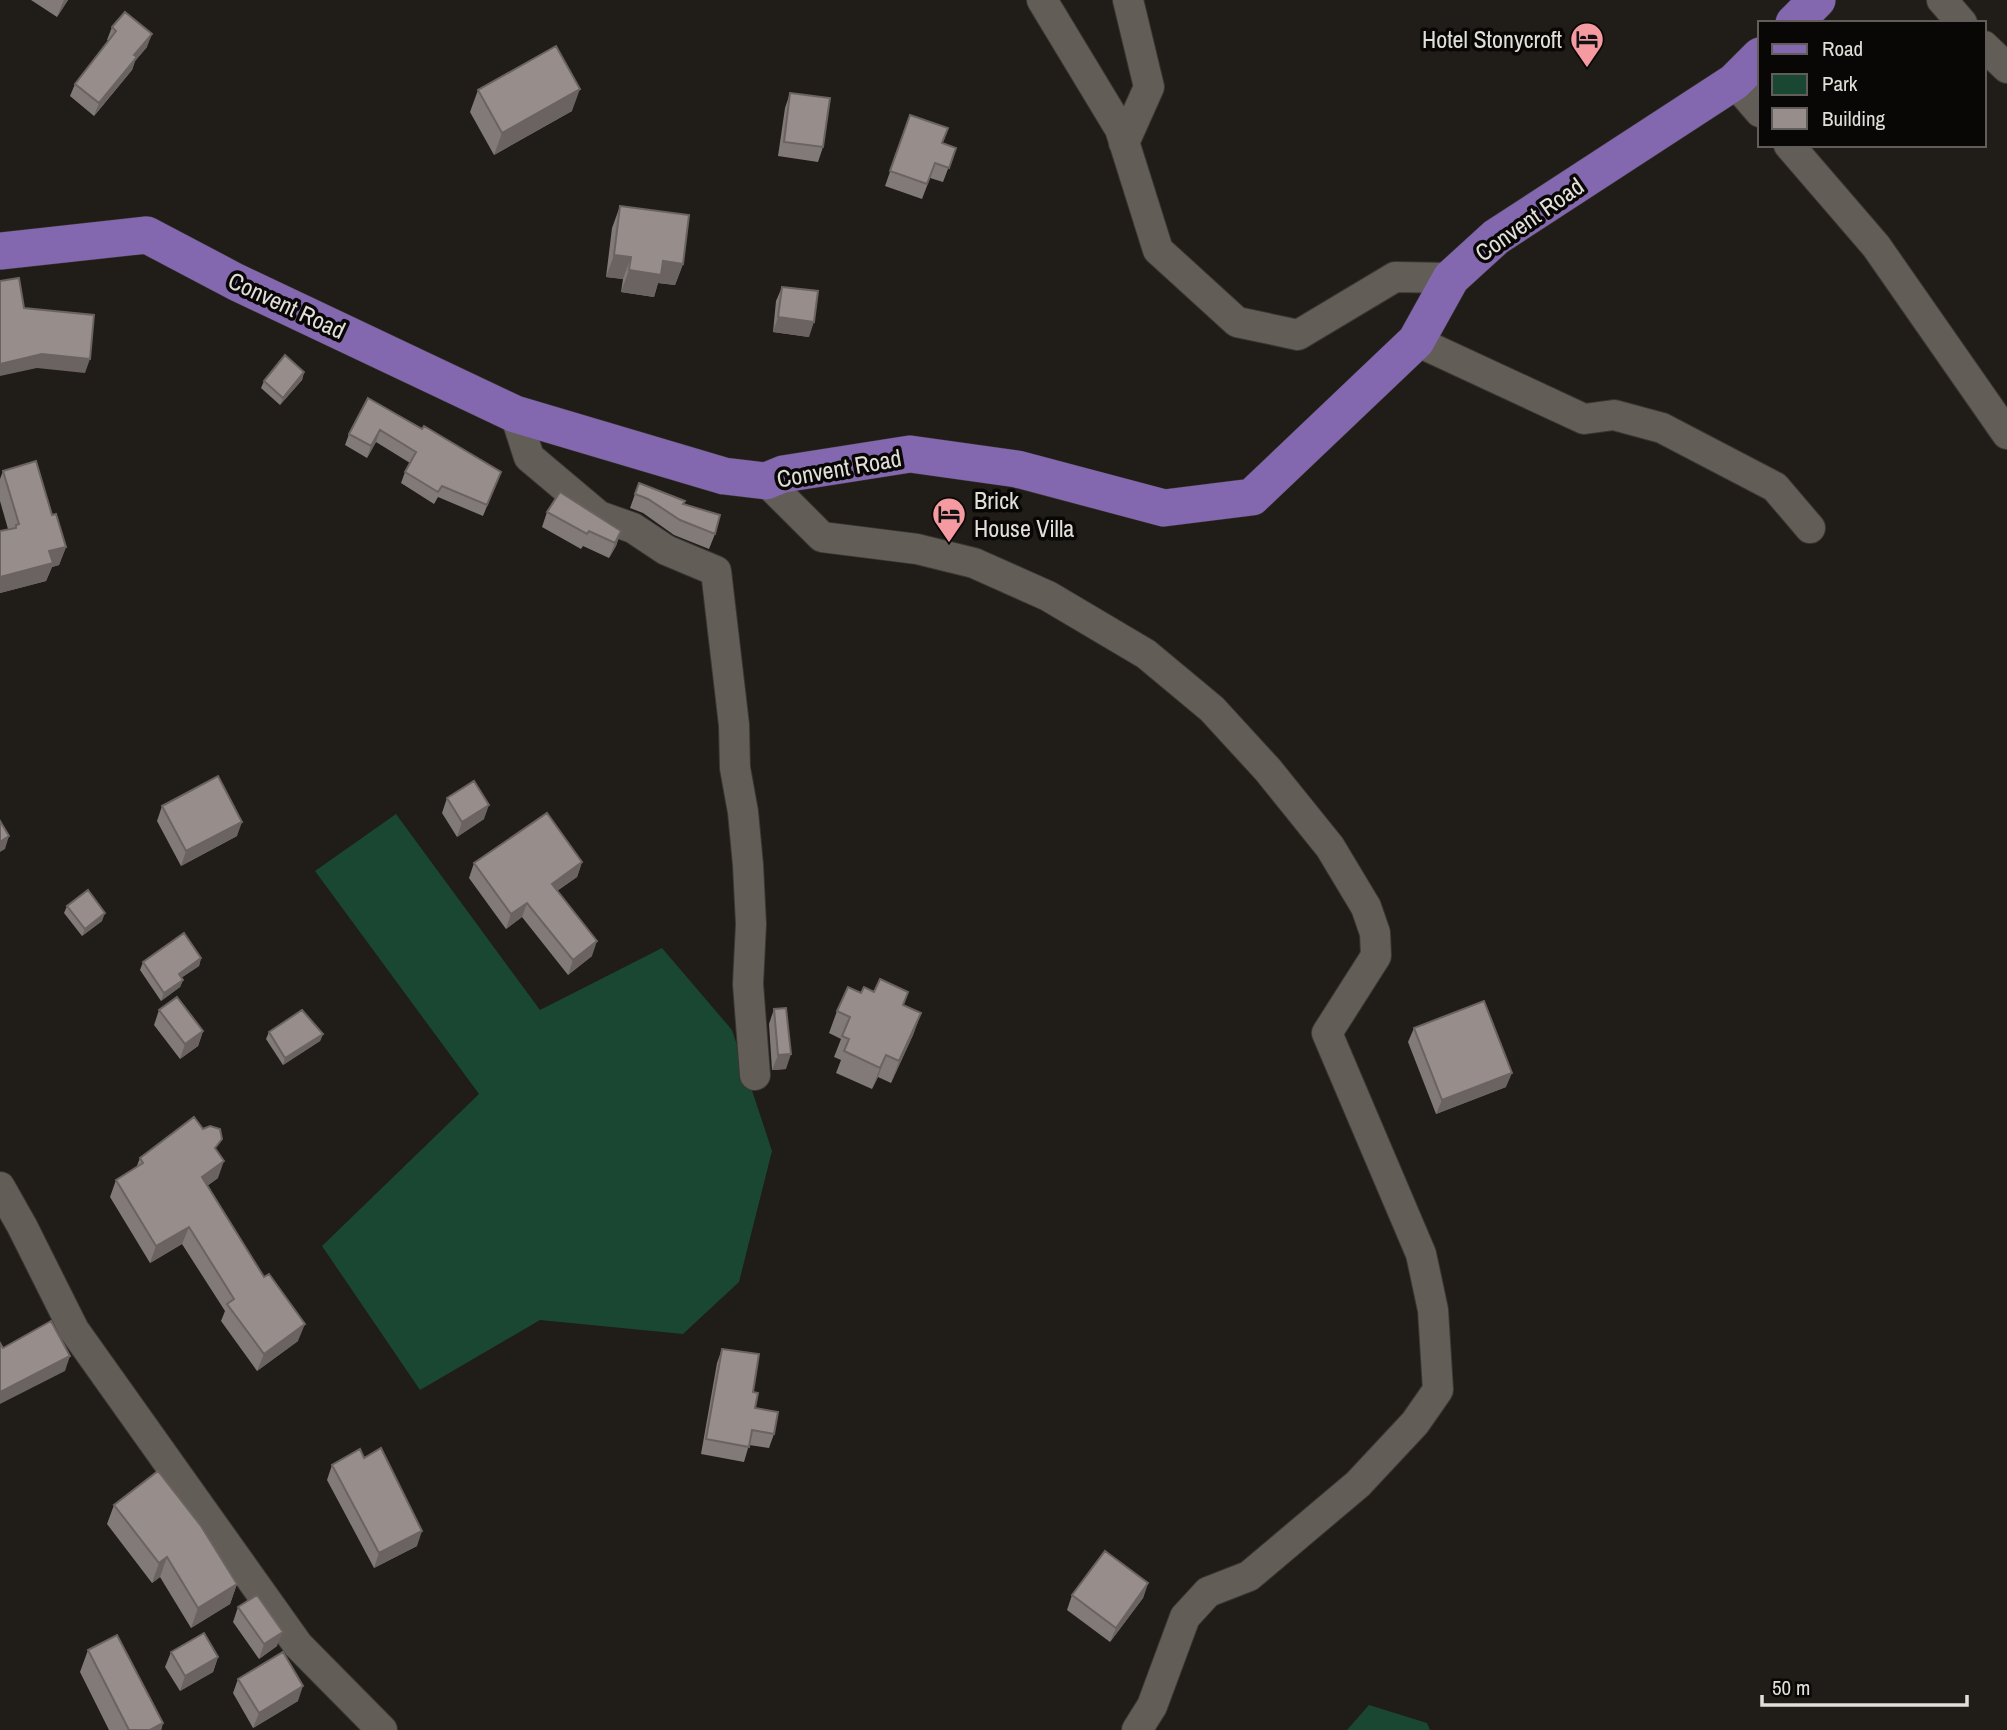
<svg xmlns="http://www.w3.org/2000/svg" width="2007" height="1730" viewBox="0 0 2007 1730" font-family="'Archivo Narrow',sans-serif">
  <rect width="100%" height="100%" fill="#201c17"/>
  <path fill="#194732" d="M 396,814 L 540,1010 L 662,948 L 732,1030 L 772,1151 L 739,1282 L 683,1334 L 540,1320 L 420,1390 L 322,1246 L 479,1094 L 315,871 Z
    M 1369,1705 L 1427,1723 L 1430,1730 L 1347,1730 Z"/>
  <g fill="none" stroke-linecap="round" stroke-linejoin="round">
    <g stroke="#3a3733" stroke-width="32">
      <path id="minor" d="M 1042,0 L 1120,129 L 1158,250 L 1237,322 L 1298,335 L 1395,277 L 1451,278
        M 1942,0 L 1962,23
        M 1984,46 L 2007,68
        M 1734,82 L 1760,112
        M 1124,143 L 1149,87 L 1128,0
        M 1789,145 L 1876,246 L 2007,434
        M 1416,341 L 1584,419 L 1614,415 L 1662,428 L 1775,487 L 1810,528
        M 515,414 L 529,457 L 599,516 L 633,528 L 666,550 L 716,571 L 734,725 L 735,768 L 743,812 L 748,865 L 751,924 L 748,984 L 755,1075
        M 766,481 L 822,537 L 917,549 L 974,563 L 1048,596 L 1146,654 L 1212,709 L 1268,770 L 1330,847 L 1366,907 L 1375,933 L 1376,956 L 1327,1033 L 1421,1254 L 1433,1310 L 1438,1390 L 1415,1423 L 1358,1484 L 1249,1576 L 1208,1592 L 1185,1617 L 1152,1706 L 1137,1730
        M 0,1187 L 22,1226 L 74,1330 L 298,1645 L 382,1730"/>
    </g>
    <g stroke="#3a3733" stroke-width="38">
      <path id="major" d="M 1794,23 L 1817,0
        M 0,251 L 147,235 L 236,282 L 515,414 L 724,476 L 766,481 L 783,474 L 910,454 L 1017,469 L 1164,508 L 1252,497 L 1416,341 L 1451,278 L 1496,237 L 1734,82 L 1760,56"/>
    </g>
    <use href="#minor" stroke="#625d57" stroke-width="30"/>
    <use href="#major" stroke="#8368af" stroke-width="37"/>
  </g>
  <path fill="#827a78" d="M 31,0 L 68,0 L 57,17 Z
    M 112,27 L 147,47 L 135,61 L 132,70 L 94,116 L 70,96 L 75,84 L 109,41 L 107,40 Z
    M 478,90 L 572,111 L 494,155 L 470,112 Z
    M 790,93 L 823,147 L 818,162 L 778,156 L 785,108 Z
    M 910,115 L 942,143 L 956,148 L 943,182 L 930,178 L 922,199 L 885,186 Z
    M 620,206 L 683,264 L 675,285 L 658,283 L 654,297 L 621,292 L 623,279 L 606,277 L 612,228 Z
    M 782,287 L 809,337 L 773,332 L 776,301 Z
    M 304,372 L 302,380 L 280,405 L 261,388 L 264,381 Z
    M 368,398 L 501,472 L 483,516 L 438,497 L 434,504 L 401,483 L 405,472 L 410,463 L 376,442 L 367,458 L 345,445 L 349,434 Z
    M 3,471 L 52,515 L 66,547 L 59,565 L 52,567 L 46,581 L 0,593 L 0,531 L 8,529 L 0,501 L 0,479 Z
    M 639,483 L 683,504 L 715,534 L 709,549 L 674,535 L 643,513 L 630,508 Z
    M 547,512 L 621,531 L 616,546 L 609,558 L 583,546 L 581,549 L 542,527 Z
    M 447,798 L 484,819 L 457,837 L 442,813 Z
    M 162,806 L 237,836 L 181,866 L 157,821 Z
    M 582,862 L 577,877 L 557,891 L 592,956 L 568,975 L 522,917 L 506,929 L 469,878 L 474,863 Z
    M 67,906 L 102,921 L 82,936 L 64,913 Z
    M 201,958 L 199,966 L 181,978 L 183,980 L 180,987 L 161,1001 L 140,970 L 143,962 Z
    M 861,993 L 903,1005 L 921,1013 L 913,1035 L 891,1083 L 878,1077 L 872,1089 L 836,1073 L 841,1060 L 834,1057 L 841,1039 L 829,1033 L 837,1011 Z
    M 774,1009 L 786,1069 L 772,1070 L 769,1024 Z
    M 159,1010 L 203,1031 L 198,1046 L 180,1059 L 154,1025 Z
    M 1414,1028 L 1506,1087 L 1436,1114 L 1408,1042 Z
    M 269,1032 L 323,1034 L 320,1041 L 283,1065 L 266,1039 Z
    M 217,1151 L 218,1178 L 207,1186 L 298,1341 L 257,1371 L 221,1321 L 225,1311 L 182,1244 L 150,1263 L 110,1197 L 116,1180 L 136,1168 L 140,1158 Z
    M 722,1349 L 753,1392 L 755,1408 L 774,1434 L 769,1448 L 749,1445 L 744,1462 L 701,1454 L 717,1363 Z
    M 364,1458 L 417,1546 L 374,1568 L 327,1480 L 332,1465 Z
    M 114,1505 L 237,1584 L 230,1604 L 191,1628 L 160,1577 L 152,1583 L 107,1524 Z
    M 1148,1583 L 1143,1598 L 1110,1642 L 1067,1610 L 1072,1595 Z
    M 238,1607 L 277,1646 L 259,1659 L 233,1622 Z
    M 88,1650 L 163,1723 L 161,1730 L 109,1730 L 80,1672 Z
    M 171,1652 L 218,1657 L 213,1672 L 180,1691 L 165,1667 Z
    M 238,1679 L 298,1701 L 253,1728 L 233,1693 Z"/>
  <path fill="#6a6361" d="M 64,0 L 68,0 L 57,17 L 63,2 Z
    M 152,34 L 147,47 L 135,61 L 132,70 L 94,116 L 99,103 L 134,55 Z
    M 580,89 L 572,111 L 494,155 L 502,133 Z
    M 614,255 L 631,257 L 623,279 L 606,277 Z
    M 663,261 L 683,264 L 675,285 L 658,283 L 654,297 L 621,292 L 629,270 Z
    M 778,317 L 814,322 L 809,337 L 773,332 Z
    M 42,354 L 90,359 L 85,373 L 37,368 L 0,376 L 0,364 Z
    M 304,372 L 302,380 L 280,405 L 283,398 Z
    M 380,430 L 376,442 L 367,458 L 371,446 Z
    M 621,531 L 616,546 L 609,558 L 615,543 Z
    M 66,547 L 59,565 L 52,567 L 46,581 L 0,593 L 0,577 L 49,551 Z
    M 489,805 L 484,819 L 457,837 L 462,822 Z
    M 242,822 L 237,836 L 181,866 L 186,851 Z
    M 9,836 L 5,849 L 0,852 L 0,842 Z
    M 582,862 L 577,877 L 546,898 L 552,884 Z
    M 527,903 L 522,917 L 506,929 L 511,914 Z
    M 105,913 L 102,921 L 82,936 L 85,929 Z
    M 597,941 L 592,956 L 568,975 L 573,960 Z
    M 201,958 L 199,966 L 176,981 L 179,974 Z
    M 183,980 L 180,987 L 161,1001 L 164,993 Z
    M 921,1013 L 913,1035 L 891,1083 L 899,1061 Z
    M 203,1031 L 198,1046 L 180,1059 L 185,1044 Z
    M 323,1034 L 320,1041 L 283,1065 L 285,1058 Z
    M 791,1054 L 786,1069 L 772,1070 L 778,1055 Z
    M 886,1055 L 878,1077 L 872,1089 L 880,1068 Z
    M 1512,1073 L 1506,1087 L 1436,1114 L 1442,1100 Z
    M 224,1161 L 218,1178 L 195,1194 L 202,1177 Z
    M 189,1227 L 182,1244 L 150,1263 L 156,1246 Z
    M 305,1324 L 298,1341 L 257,1371 L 264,1354 Z
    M 70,1356 L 65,1371 L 0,1404 L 0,1392 Z
    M 422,1531 L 417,1546 L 374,1568 L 379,1553 Z
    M 167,1557 L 160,1577 L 152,1583 L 159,1563 Z
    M 1148,1583 L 1143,1598 L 1110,1642 L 1116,1628 Z
    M 237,1584 L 230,1604 L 191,1628 L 198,1608 Z
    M 283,1632 L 277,1646 L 259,1659 L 264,1644 Z
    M 218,1657 L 213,1672 L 180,1691 L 185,1676 Z
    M 303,1686 L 298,1701 L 253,1728 L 259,1713 Z
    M 163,1723 L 161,1730 L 150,1730 Z"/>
  <path fill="#978e8b" stroke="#6a6361" stroke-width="2" d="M 125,12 L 152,34 L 134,55 L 137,57 L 99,103 L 75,84 L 116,31 L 112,27 Z
    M 556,46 L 580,89 L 502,133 L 478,90 Z
    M 790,93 L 830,98 L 823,147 L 784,142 Z
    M 910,115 L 948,128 L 942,143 L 956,148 L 949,168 L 935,163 L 927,184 L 890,171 Z
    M 620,206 L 689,215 L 683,264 L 663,261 L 661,275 L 629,270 L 631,257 L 614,255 Z
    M 19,278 L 24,308 L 94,315 L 90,359 L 42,354 L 0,364 L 0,281 Z
    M 782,287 L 818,291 L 814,322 L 778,317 Z
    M 285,355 L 304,372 L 283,398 L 264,381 Z
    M 368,398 L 422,429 L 424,426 L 501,472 L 487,505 L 442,486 L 438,492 L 405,472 L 416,452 L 380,430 L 371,446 L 349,434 Z
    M 36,461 L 52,515 L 56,514 L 66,547 L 49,551 L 53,563 L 0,577 L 0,531 L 16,528 L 16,525 L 19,524 L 3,471 Z
    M 639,483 L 685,501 L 683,504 L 720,515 L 715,534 L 680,520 L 648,499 L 635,494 Z
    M 560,492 L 621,531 L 615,543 L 589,531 L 587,534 L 547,512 Z
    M 218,776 L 242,822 L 186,851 L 162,806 Z
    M 474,781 L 489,805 L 462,822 L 447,798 Z
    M 547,813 L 582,862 L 552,884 L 597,941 L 573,960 L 527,903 L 511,914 L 474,863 Z
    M 0,821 L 9,836 L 0,842 Z
    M 88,890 L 105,913 L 85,929 L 67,906 Z
    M 184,933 L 201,958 L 179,974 L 183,980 L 164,993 L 143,962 Z
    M 880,979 L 908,992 L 903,1005 L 921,1013 L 899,1061 L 886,1055 L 880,1068 L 844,1051 L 849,1039 L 842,1036 L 850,1017 L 837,1011 L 848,987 L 861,993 L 864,987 L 874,992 Z
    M 177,997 L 203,1031 L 185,1044 L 159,1010 Z
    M 1484,1001 L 1512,1073 L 1442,1100 L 1414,1028 Z
    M 786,1008 L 791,1054 L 778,1055 L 774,1009 Z
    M 302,1010 L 323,1034 L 285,1058 L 269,1032 Z
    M 194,1117 L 203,1129 L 210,1126 L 220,1129 L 222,1139 L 215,1148 L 224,1161 L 202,1177 L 264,1277 L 269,1274 L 305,1324 L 264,1354 L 227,1304 L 234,1299 L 189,1227 L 156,1246 L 116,1180 L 143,1163 L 140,1158 Z
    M 51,1321 L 70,1356 L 0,1392 L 0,1343 L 3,1348 Z
    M 722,1349 L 759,1354 L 753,1392 L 758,1393 L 755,1408 L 778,1412 L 774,1434 L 752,1430 L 749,1447 L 706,1439 Z
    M 381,1448 L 422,1531 L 379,1553 L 332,1465 L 360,1449 L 364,1458 Z
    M 158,1471 L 201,1526 L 237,1584 L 198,1608 L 167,1557 L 159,1563 L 114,1505 Z
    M 1105,1551 L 1148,1583 L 1116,1628 L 1072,1595 Z
    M 257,1595 L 283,1632 L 264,1644 L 238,1607 Z
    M 204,1633 L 218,1657 L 185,1676 L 171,1652 Z
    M 117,1635 L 163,1723 L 150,1730 L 129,1730 L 88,1650 Z
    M 283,1652 L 303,1686 L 259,1713 L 238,1679 Z"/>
  <defs>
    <g id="hotel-pin" transform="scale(1.75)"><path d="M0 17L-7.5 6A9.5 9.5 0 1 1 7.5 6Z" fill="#f49aa0" stroke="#090705"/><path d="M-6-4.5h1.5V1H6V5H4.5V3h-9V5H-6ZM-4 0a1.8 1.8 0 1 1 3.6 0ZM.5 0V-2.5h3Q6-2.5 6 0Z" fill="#111"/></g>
  </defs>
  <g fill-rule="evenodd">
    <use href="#hotel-pin" x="1587" y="39"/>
    <use href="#hotel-pin" x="949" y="514"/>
  </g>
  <g text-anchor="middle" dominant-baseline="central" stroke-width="7" stroke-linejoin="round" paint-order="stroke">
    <g font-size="24" fill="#e2dfdb" stroke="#090705" text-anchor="end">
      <text x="1562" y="39">Hotel Stonycroft</text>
      <text x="974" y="500" text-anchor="start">Brick<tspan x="974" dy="28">House Villa</tspan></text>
    </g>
    <g font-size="24" fill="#e2dfdb" stroke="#090705">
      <text transform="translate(1529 219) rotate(-35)">Convent Road</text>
      <text transform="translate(287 305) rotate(25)">Convent Road</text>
      <text transform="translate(839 468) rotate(-10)">Convent Road</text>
    </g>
  </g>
  <rect x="1758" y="21" width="228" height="126" fill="#090705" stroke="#605d5b" stroke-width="2"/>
  <rect x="1772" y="44" width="35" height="10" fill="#8368af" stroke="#605d5b" stroke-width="2"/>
  <text x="1822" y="56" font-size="21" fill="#e2dfdb">Road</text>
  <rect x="1772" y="74" width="35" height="21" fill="#194732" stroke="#605d5b" stroke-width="2"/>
  <text x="1822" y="91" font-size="21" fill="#e2dfdb">Park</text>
  <rect x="1772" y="108" width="35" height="21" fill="#978e8b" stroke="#605d5b" stroke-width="2"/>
  <text x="1822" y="126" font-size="21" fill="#e2dfdb">Building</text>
  <path d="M1762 1695v10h205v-10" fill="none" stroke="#e2dfdb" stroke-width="3.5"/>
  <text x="1772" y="1695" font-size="21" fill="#e2dfdb" stroke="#090705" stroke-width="5" paint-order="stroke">50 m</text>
</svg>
